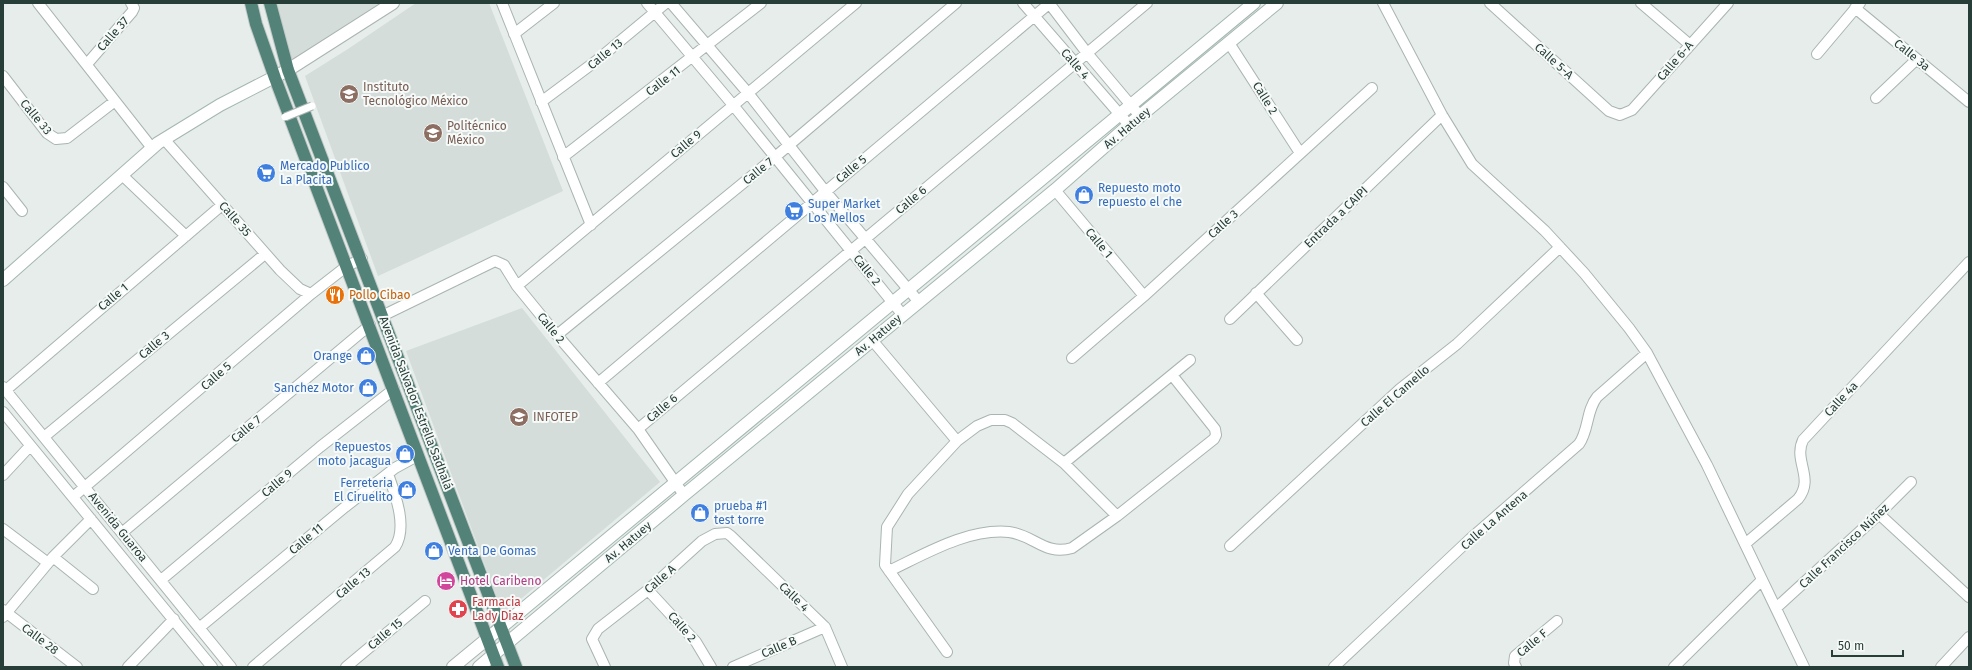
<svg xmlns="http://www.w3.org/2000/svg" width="1972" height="670" viewBox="0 0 1972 670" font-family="'Fira Sans',sans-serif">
  <rect width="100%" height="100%" fill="#e6edea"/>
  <path fill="#d4ddd9" d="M 276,3 L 391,3 L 288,70 Z
    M 416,3 L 489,3 L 563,191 L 378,276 L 305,76 L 348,49 Z
    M 522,308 L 660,482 L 503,614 L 406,351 Z"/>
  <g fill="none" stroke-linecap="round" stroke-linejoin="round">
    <g stroke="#a9b5b1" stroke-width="12">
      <path id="minor" d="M 38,3 L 152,148
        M 502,3 L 591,225
        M 647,3 L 733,105 L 902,314
        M 671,3 L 748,93 L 825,191 L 919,302
        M 1023,3 L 1129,125
        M 1049,3 L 1087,53 L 1140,116
        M 1383,3 L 1442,115 L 1472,164 L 1545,231 L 1584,273 L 1629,328 L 1647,353 L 1707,465 L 1804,667
        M 1490,3 L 1609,111 L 1620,115 L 1632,110 L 1728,3
        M 1641,3 L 1689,44
        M 1855,8 L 1969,102
        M 514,34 L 554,3
        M 1229,43 L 1300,153
        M 1817,54 L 1860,3
        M 87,64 L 132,12 L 134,8 L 131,3
        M 3,76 L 47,133 L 56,139 L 67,138 L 115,101
        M 1876,98 L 1917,59
        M 541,102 L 596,61 L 666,3
        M 164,139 L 280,270 L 300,289 L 311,294
        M 563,157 L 761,3
        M 122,175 L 186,236
        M 3,187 L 22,211
        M 1055,190 L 1144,296
        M 517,286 L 856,3
        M 1256,293 L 1297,340
        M 382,316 L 495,261 L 504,265 L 517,286 L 557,335 L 638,429 L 684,495
        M 1230,319 L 1442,115
        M 557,335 L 775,157 L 956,3
        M 872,340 L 957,441
        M 1072,358 L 1144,296 L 1372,88
        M 598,383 L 1050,3
        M 3,387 L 231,667
        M 6,390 L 222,205
        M 3,412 L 212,667
        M 638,429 L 1147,3
        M 44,437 L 265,254
        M 1064,463 L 1190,360
        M 3,475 L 30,446
        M 73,497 L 311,294 L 347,266 L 362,259
        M 1879,514 L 1969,597
        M 3,529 L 48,563
        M 123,532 L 370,325
        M 1745,544 L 1798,499 C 1815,478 1793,461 1803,440 L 1969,262
        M 1230,546 L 1400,389 L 1457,344 L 1560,247
        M 53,557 L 93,589
        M 889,571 C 925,554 968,528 1009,532 C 1034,535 1045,556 1072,548 L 1117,516 L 1214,439 L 1216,435 L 1215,429 L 1172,375
        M 161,580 L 320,447 L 394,389
        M 648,590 L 696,642 L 711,667
        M 1776,608 L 1879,514 L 1911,482
        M 3,610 L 77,667
        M 3,617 L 53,557 L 91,519
        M 199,628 L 345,507 L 395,468 L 417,456
        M 947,652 L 885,565 L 887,527 L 908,494 L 957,441 L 977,426 L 991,420 L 1005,420 L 1012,423 L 1064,463 L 1117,516
        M 128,667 L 174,619
        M 253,667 L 395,547 C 408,527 395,494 388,474
        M 346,667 L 425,601
        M 605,667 L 592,639 L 598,629 L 648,590 L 702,541 L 715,534 L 727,533 L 731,536 L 825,627 L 842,667
        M 733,667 L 825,627
        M 1334,667 L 1470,539 L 1579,444 C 1589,430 1586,411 1597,397 L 1647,353
        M 1516,667 L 1514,663 L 1515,656 L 1557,621
        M 1674,667 L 1762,580
        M 1941,667 L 1969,637"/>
    </g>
    <g stroke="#a9b5b1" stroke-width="14">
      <path id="tertiary" d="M 288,70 L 393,3
        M 453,667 L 487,639
        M 479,667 L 493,655"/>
    </g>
    <g stroke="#a5b7b2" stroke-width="14">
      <path id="secondary" d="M 3,280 L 158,143 L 220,105 L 288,70
        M 487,639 L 1254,3
        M 493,655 L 684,495 L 1055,190 L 1129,125 L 1277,3"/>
    </g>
    <g stroke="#c2c9c7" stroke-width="14">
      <path id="trunk" d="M 251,3 L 256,24 L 275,78 L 498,667
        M 270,3 L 288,70 L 516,667"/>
    </g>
    <use href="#minor" stroke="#fff" stroke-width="10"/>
    <use href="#tertiary" stroke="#fff" stroke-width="12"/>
    <use href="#secondary" stroke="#fff" stroke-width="12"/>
    <use href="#trunk" stroke="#528278" stroke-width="12"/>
    <g stroke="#a9b5b1" stroke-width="9" stroke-linecap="butt">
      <path id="pedestrian-bridge" d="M 285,117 L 312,106"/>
    </g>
    <use href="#pedestrian-bridge" stroke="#fff" stroke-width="7"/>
  </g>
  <defs>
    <g id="school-disc" transform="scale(1)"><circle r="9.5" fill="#8d6e63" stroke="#f6faf8"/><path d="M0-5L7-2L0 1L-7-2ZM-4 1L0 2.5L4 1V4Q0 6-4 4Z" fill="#fff"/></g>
    <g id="supermarket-disc" transform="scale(1)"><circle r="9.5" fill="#3f7fe0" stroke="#f6faf8"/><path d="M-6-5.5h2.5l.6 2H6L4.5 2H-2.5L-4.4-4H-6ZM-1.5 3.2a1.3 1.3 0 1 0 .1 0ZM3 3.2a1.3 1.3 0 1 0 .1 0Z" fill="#fff"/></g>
    <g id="shop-disc" transform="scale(1)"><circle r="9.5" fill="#3f7fe0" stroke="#f6faf8"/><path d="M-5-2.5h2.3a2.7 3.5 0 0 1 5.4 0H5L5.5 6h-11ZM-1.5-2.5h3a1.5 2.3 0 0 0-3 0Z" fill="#fff"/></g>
    <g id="restaurant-disc" transform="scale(1)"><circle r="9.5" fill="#e8710a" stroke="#f6faf8"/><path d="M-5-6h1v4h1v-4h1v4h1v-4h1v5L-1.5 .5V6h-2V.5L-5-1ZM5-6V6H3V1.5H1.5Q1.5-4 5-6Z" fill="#fff"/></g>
    <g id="university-disc" transform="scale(1)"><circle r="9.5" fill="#8d6e63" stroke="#f6faf8"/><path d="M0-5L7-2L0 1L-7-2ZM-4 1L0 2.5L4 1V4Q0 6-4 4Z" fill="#fff"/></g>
    <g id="hotel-disc" transform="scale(1)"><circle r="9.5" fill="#d1479c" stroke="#f6faf8"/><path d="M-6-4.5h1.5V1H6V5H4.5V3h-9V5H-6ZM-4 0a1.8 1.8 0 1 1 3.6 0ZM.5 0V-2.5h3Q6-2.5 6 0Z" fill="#fff"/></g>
    <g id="pharmacy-disc" transform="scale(1)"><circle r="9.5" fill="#e0444e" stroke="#f6faf8"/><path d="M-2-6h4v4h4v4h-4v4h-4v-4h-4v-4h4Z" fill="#fff"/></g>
  </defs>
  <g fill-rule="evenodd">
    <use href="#school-disc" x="349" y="94"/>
    <use href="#school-disc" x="433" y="133"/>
    <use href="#supermarket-disc" x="266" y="173"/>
    <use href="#shop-disc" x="1084" y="195"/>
    <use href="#supermarket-disc" x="794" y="211"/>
    <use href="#restaurant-disc" x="335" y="295"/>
    <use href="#shop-disc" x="366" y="356"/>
    <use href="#shop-disc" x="368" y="388"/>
    <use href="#university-disc" x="519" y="417"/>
    <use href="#shop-disc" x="405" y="454"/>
    <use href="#shop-disc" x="407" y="490"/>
    <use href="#shop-disc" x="700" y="513"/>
    <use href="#shop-disc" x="434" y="551"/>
    <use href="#hotel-disc" x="446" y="581"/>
    <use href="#pharmacy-disc" x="458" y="609"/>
  </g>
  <g text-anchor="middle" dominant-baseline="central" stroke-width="4" stroke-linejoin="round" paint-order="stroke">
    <g font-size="12" fill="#263d38" stroke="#f6faf8">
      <text transform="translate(113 34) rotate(-49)">Calle 37</text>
      <text transform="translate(605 54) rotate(-39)">Calle 13</text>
      <text transform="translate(1912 55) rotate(39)">Calle 3a</text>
      <text transform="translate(1554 61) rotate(42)">Calle 5-A</text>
      <text transform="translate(1675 61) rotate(-49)">Calle 6-A</text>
      <text transform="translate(1075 64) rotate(49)">Calle 4</text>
      <text transform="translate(663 81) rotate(-38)">Calle 11</text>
      <text transform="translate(1265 98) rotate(58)">Calle 2</text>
      <text transform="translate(36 117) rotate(50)">Calle 33</text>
      <text transform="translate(1127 128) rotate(-40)">Av. Hatuey</text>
      <text transform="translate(686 144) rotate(-40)">Calle 9</text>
      <text transform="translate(851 169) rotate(-40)">Calle 5</text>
      <text transform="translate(758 171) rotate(-39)">Calle 7</text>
      <text transform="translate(911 200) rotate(-40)">Calle 6</text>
      <text transform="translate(1336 217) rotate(-44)">Entrada a CAIPI</text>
      <text transform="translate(235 219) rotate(49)">Calle 35</text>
      <text transform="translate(1223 224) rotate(-42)">Calle 3</text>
      <text transform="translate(1099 243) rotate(50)">Calle 1</text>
      <text transform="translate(867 270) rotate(51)">Calle 2</text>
      <text transform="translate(113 297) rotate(-40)">Calle 1</text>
      <text transform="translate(551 328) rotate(51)">Calle 2</text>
      <text transform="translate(878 335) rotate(-40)">Av. Hatuey</text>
      <text transform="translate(154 345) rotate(-40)">Calle 3</text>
      <text transform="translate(216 376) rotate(-41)">Calle 5</text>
      <text transform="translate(1395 396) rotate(-41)">Calle El Camello</text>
      <text transform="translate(1841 399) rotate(-47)">Calle 4a</text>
      <text transform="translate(416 403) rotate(69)">Avenida Salvador Estrella Sadhalá</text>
      <text transform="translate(662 408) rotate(-40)">Calle 6</text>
      <text transform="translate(246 429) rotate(-40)">Calle 7</text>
      <text transform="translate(277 483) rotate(-40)">Calle 9</text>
      <text transform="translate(1494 520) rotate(-41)">Calle La Antena</text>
      <text transform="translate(118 527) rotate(51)">Avenida Guaroa</text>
      <text transform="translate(306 539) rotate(-40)">Calle 11</text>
      <text transform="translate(628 542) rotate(-40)">Av. Hatuey</text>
      <text transform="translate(1844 546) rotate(-43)">Calle Francisco Núñez</text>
      <text transform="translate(660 579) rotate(-41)">Calle A</text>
      <text transform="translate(353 583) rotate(-40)">Calle 13</text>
      <text transform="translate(794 597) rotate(44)">Calle 4</text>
      <text transform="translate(682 627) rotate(49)">Calle 2</text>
      <text transform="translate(385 634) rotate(-40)">Calle 15</text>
      <text transform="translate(40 639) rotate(37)">Calle 28</text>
      <text transform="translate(1532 643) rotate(-40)">Calle F</text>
      <text transform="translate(779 647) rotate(-23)">Calle B</text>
    </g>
    <g font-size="12" fill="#785e54" stroke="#f6faf8" text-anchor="start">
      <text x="363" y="87">Instituto<tspan x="363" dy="14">Tecnológico México</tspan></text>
      <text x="447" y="126">Politécnico<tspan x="447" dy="14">México</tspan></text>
      <text x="533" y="417">INFOTEP</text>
    </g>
    <g font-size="12" fill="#366cbe" stroke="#f6faf8" text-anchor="start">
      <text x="280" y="166">Mercado Publico<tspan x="280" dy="14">La Placita</tspan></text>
      <text x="1098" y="188">Repuesto moto<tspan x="1098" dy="14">repuesto el che</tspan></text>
      <text x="808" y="204">Super Market<tspan x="808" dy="14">Los Mellos</tspan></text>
      <text x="352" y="356" text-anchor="end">Orange</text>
      <text x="354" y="388" text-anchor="end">Sanchez Motor</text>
      <text x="391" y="447" text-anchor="end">Repuestos<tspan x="391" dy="14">moto jacagua</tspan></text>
      <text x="393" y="483" text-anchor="end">Ferreteria<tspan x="393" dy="14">El Ciruelito</tspan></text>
      <text x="714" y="506">prueba #1<tspan x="714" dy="14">test torre</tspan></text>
      <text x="448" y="551">Venta De Gomas</text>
    </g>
    <g font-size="12" fill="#c56008" stroke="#f6faf8" text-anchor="start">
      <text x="349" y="295">Pollo Cibao</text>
    </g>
    <g font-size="12" fill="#b23c85" stroke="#f6faf8" text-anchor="start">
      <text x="460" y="581">Hotel Caribeno</text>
    </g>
    <g font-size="12" fill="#be3a42" stroke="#f6faf8" text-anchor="start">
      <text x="472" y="602">Farmacia<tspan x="472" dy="14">Lady Diaz</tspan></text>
    </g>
  </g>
  <rect width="1972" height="670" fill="none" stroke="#263d38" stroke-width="8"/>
  <path d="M1832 650v6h71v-6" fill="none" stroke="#263d38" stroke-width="2"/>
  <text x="1838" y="650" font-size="12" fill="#263d38" stroke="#f6faf8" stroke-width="3" paint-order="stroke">50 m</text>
</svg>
